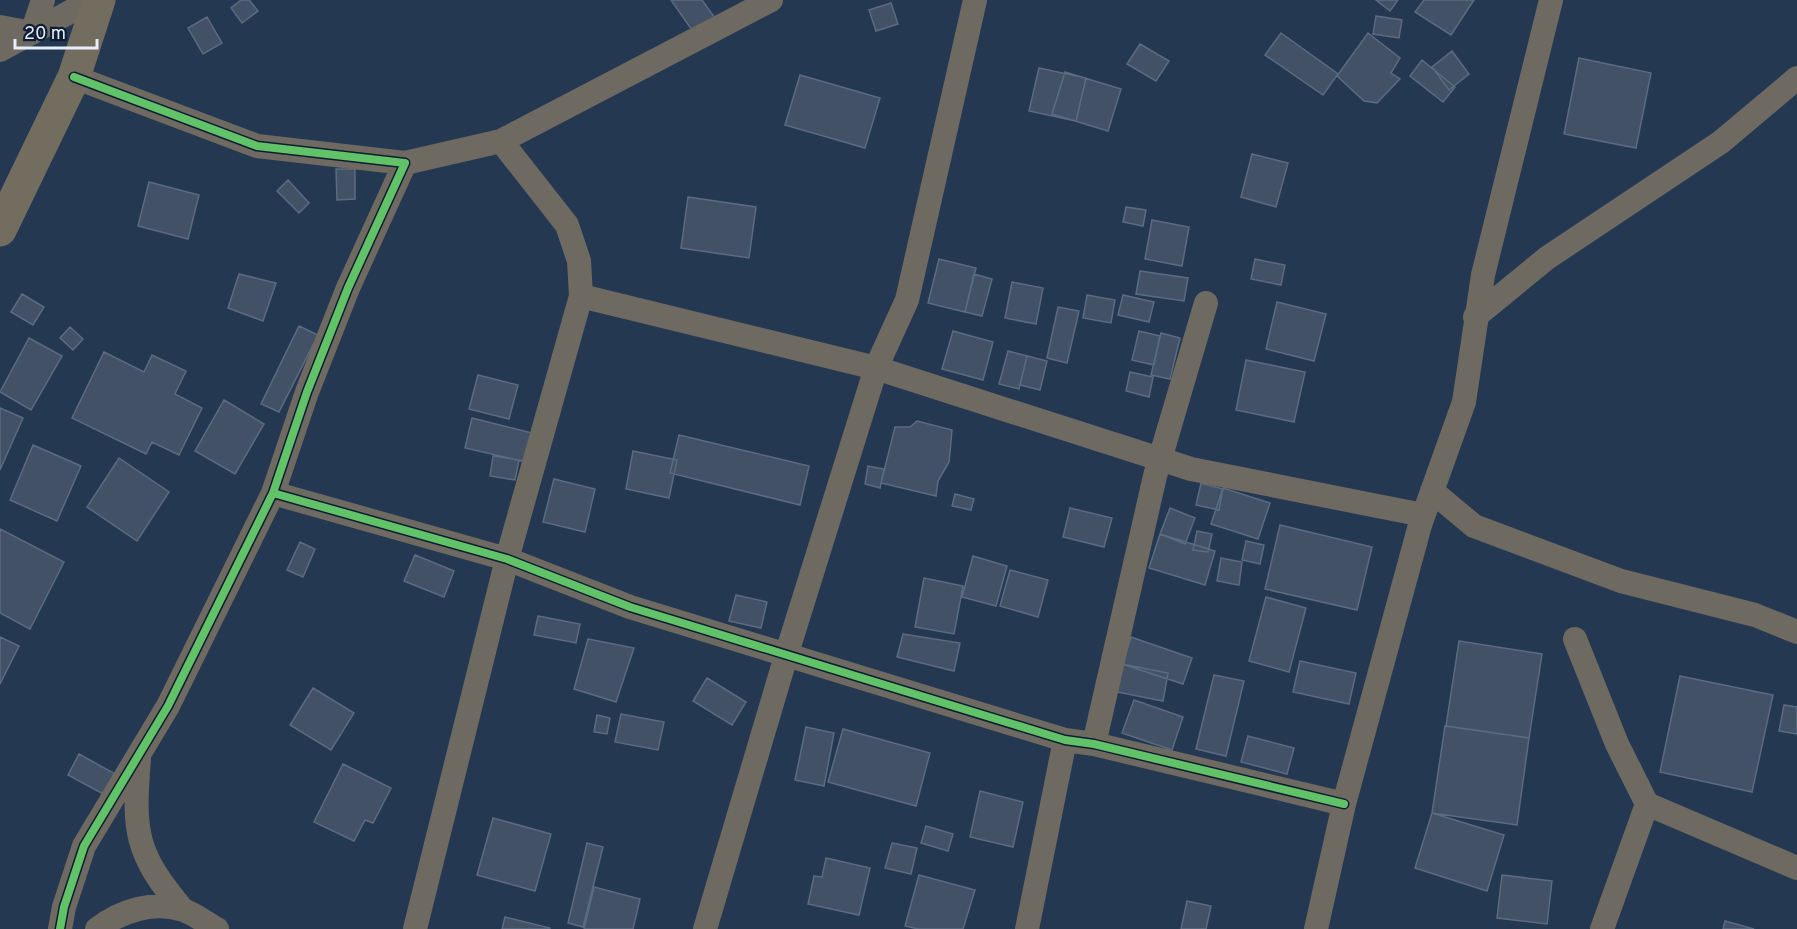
<svg xmlns="http://www.w3.org/2000/svg" width="1797" height="929" viewBox="0 0 1797 929" font-family="Overpass,sans-serif">
  <rect width="100%" height="100%" fill="#253852"/>
  <path fill="#425166" stroke="#5b6b81" stroke-width="1.5" d="M 241,0 L 249,0 L 258,11 L 242,23 L 231,8 Z
    M 671,0 L 702,0 L 715,18 L 694,33 Z
    M 1376,0 L 1398,0 L 1390,11 Z
    M 1424,0 L 1474,0 L 1451,35 L 1415,12 Z
    M 891,3 L 898,24 L 876,31 L 869,10 Z
    M 1376,16 L 1402,20 L 1399,38 L 1373,34 Z
    M 207,17 L 222,43 L 203,54 L 188,28 Z
    M 1281,33 L 1338,74 L 1323,95 L 1265,55 Z
    M 1368,33 L 1400,58 L 1391,73 L 1400,79 L 1377,103 L 1364,101 L 1337,76 Z
    M 1140,44 L 1169,61 L 1156,81 L 1127,64 Z
    M 1452,51 L 1469,74 L 1449,90 L 1432,67 Z
    M 1579,58 L 1651,73 L 1636,148 L 1564,134 Z
    M 1422,60 L 1455,87 L 1443,102 L 1410,76 Z
    M 1039,68 L 1086,78 L 1076,121 L 1029,111 Z
    M 1065,72 L 1121,89 L 1108,131 L 1052,114 Z
    M 800,75 L 880,98 L 865,148 L 785,125 Z
    M 1252,154 L 1288,163 L 1276,207 L 1241,197 Z
    M 336,169 L 355,169 L 355,199 L 337,200 Z
    M 288,180 L 309,203 L 299,213 L 277,191 Z
    M 149,182 L 199,195 L 188,239 L 138,226 Z
    M 688,197 L 756,207 L 749,258 L 681,248 Z
    M 1126,207 L 1146,210 L 1143,226 L 1123,222 Z
    M 1152,220 L 1189,227 L 1182,266 L 1145,259 Z
    M 939,259 L 976,268 L 965,312 L 928,303 Z
    M 1255,259 L 1285,265 L 1281,285 L 1251,279 Z
    M 1140,271 L 1188,278 L 1184,301 L 1136,294 Z
    M 239,274 L 276,283 L 263,321 L 228,308 Z
    M 974,274 L 992,279 L 982,316 L 965,312 Z
    M 1012,282 L 1043,288 L 1036,324 L 1005,318 Z
    M 22,294 L 44,307 L 33,325 L 11,312 Z
    M 1087,295 L 1115,300 L 1111,323 L 1083,318 Z
    M 1123,295 L 1154,302 L 1149,322 L 1118,315 Z
    M 1277,302 L 1326,314 L 1314,361 L 1266,349 Z
    M 1058,307 L 1079,311 L 1067,363 L 1047,358 Z
    M 299,326 L 318,335 L 279,412 L 261,404 Z
    M 70,327 L 83,339 L 73,350 L 60,338 Z
    M 953,331 L 993,342 L 983,380 L 942,369 Z
    M 1139,331 L 1160,336 L 1154,365 L 1132,360 Z
    M 1161,333 L 1180,338 L 1170,379 L 1151,375 Z
    M 29,338 L 62,356 L 31,410 L 0,392 Z
    M 1008,351 L 1027,356 L 1019,389 L 999,384 Z
    M 104,352 L 144,372 L 152,355 L 186,371 L 175,394 L 202,408 L 179,455 L 152,442 L 146,454 L 72,418 Z
    M 1027,356 L 1047,361 L 1040,390 L 1020,385 Z
    M 1246,360 L 1305,372 L 1294,422 L 1236,410 Z
    M 1130,372 L 1153,377 L 1149,397 L 1126,391 Z
    M 478,375 L 518,385 L 509,419 L 469,409 Z
    M 224,400 L 264,424 L 235,474 L 195,451 Z
    M 0,408 L 23,418 L 0,470 Z
    M 472,418 L 532,433 L 526,462 L 465,448 Z
    M 917,421 L 952,430 L 949,462 L 938,481 L 936,496 L 881,483 L 895,427 L 910,427 Z
    M 679,435 L 809,466 L 800,505 L 670,473 Z
    M 33,445 L 81,466 L 57,521 L 10,500 Z
    M 633,451 L 677,460 L 669,498 L 626,489 Z
    M 493,456 L 519,460 L 515,480 L 490,476 Z
    M 119,458 L 169,492 L 137,541 L 87,507 Z
    M 868,466 L 884,469 L 880,488 L 865,484 Z
    M 554,479 L 595,489 L 585,532 L 543,522 Z
    M 1201,483 L 1223,489 L 1219,510 L 1196,505 Z
    M 1223,488 L 1270,503 L 1258,539 L 1211,524 Z
    M 955,494 L 974,499 L 971,510 L 952,506 Z
    M 1070,508 L 1112,518 L 1104,547 L 1063,537 Z
    M 1170,508 L 1195,518 L 1185,544 L 1160,534 Z
    M 1280,525 L 1372,547 L 1357,610 L 1265,589 Z
    M 0,529 L 64,562 L 30,629 L 0,613 Z
    M 1197,531 L 1212,534 L 1208,552 L 1193,550 Z
    M 1160,534 L 1215,551 L 1205,585 L 1149,568 Z
    M 1246,541 L 1264,545 L 1260,564 L 1242,560 Z
    M 300,542 L 315,549 L 303,577 L 287,570 Z
    M 415,555 L 454,571 L 444,597 L 404,581 Z
    M 973,556 L 1007,566 L 996,606 L 962,597 Z
    M 1221,558 L 1242,562 L 1239,585 L 1217,581 Z
    M 1010,570 L 1048,580 L 1038,617 L 1000,606 Z
    M 924,578 L 963,586 L 954,634 L 915,627 Z
    M 736,595 L 767,602 L 761,628 L 729,621 Z
    M 1266,597 L 1306,608 L 1289,672 L 1249,661 Z
    M 538,616 L 580,624 L 576,643 L 534,635 Z
    M 903,634 L 960,643 L 954,671 L 897,657 Z
    M 0,637 L 19,646 L 0,684 Z
    M 1131,637 L 1192,658 L 1183,684 L 1122,664 Z
    M 588,639 L 634,648 L 616,702 L 574,689 Z
    M 1459,641 L 1542,654 L 1529,738 L 1446,726 Z
    M 1300,661 L 1356,673 L 1349,704 L 1293,692 Z
    M 1122,664 L 1168,673 L 1163,701 L 1117,692 Z
    M 1214,675 L 1244,681 L 1226,756 L 1196,749 Z
    M 1680,676 L 1773,695 L 1752,792 L 1660,772 Z
    M 707,678 L 746,702 L 732,725 L 693,701 Z
    M 313,688 L 354,713 L 331,750 L 290,725 Z
    M 1134,700 L 1183,717 L 1172,750 L 1122,733 Z
    M 1784,705 L 1797,707 L 1797,734 L 1779,731 Z
    M 621,714 L 664,722 L 658,750 L 615,742 Z
    M 597,715 L 610,718 L 607,734 L 594,732 Z
    M 1445,726 L 1529,738 L 1517,825 L 1432,813 Z
    M 806,727 L 834,733 L 824,786 L 795,780 Z
    M 843,729 L 930,753 L 916,806 L 828,782 Z
    M 1248,736 L 1294,748 L 1287,774 L 1241,762 Z
    M 79,754 L 117,775 L 105,795 L 68,775 Z
    M 343,764 L 391,788 L 373,823 L 365,820 L 354,841 L 314,822 Z
    M 980,791 L 1023,802 L 1013,847 L 970,837 Z
    M 1432,813 L 1504,835 L 1487,891 L 1415,868 Z
    M 493,818 L 551,834 L 535,891 L 477,875 Z
    M 926,826 L 953,834 L 948,851 L 921,843 Z
    M 587,843 L 603,847 L 583,927 L 568,923 Z
    M 892,843 L 917,848 L 911,874 L 885,868 Z
    M 826,858 L 870,868 L 859,915 L 808,904 L 814,876 L 822,877 Z
    M 919,875 L 975,890 L 963,929 L 918,929 L 905,926 Z
    M 1502,875 L 1552,881 L 1547,924 L 1497,918 Z
    M 594,887 L 640,899 L 633,929 L 584,929 Z
    M 1187,901 L 1211,906 L 1206,929 L 1181,929 Z
    M 505,917 L 550,928 L 550,929 L 502,929 Z
    M 1725,921 L 1754,929 L 1723,929 Z"/>
  <g fill="none" stroke-linecap="round" stroke-linejoin="round">
    <path stroke="#6e6a62" stroke-width="24" d="M 0,27 L 32,33 L 43,0
      M 0,50 L 92,0
      M 501,141 L 771,0
      M 405,163 L 501,141 L 567,225 L 579,261 L 581,296 L 507,559 L 415,929
      M 581,296 L 876,368 L 1191,469 L 1423,515
      M 1475,317 L 1547,258 L 1721,142 L 1797,78
      M 1432,491 L 1474,526 L 1621,581 L 1755,615 L 1797,632
      M 273,493 L 507,559 L 630,607 L 1065,740 L 1094,744 L 1344,804
      M 1575,639 L 1617,744 L 1647,804 L 1797,868
      M 1094,744 L 1155,476 L 1206,303
      M 139,759 C 133,832 135,853 183,910
      M 60,929 L 64,907 L 84,846 L 168,706 L 273,493 L 307,392 L 348,288 L 405,163 L 257,146 L 74,77
      M 97,929 C 121,911 154,900 183,910 C 195,914 206,923 217,929
      M 705,929 L 786,656 L 876,368 L 907,300 L 975,0
      M 1027,929 L 1065,740
      M 1316,929 L 1344,804 L 1420,525 L 1464,402 L 1483,275 L 1551,0
      M 1602,929 L 1647,804"/>
    <path stroke="#736d60" stroke-width="33" d="M 0,230 L 74,77 L 99,0"/>
    <g stroke="#0e1d33" stroke-width="11">
      <path id="cycleway" d="M 273,493 L 507,559 L 630,607 L 1065,740 L 1094,744 L 1344,804
        M 60,929 L 64,907 L 84,846 L 168,706 L 273,493 L 307,392 L 348,288 L 405,163 L 257,146 L 74,77"/>
    </g>
    <use href="#cycleway" stroke="#61c268" stroke-width="8"/>
  </g>
  <path d="M15 39v9h82v-9" fill="none" stroke="#e6eefb" stroke-width="3"/>
  <text x="24" y="39" font-size="18" fill="#e6eefb" stroke="#0e1d33" stroke-width="4.5" paint-order="stroke">20 m</text>
</svg>
